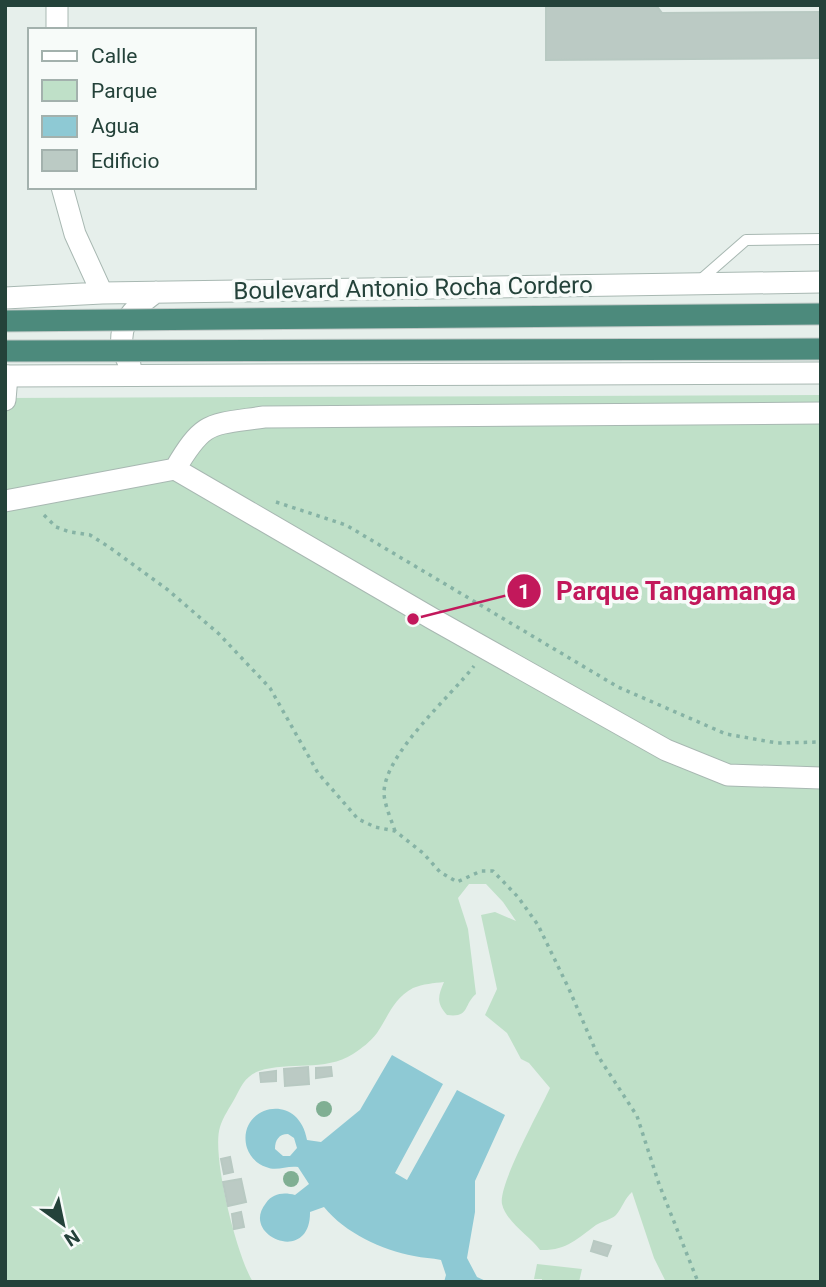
<svg xmlns="http://www.w3.org/2000/svg" width="826" height="1287" viewBox="0 0 826 1287" font-family="Roboto,sans-serif">
  <rect width="100%" height="100%" fill="#e6efeb"/>
  <path fill="#bfe0c8" d="M 821,395 L 821,1282 L 666,1282 L 654,1258 L 632,1192 C 624,1199 623,1207 616,1215 C 611,1220 602,1221 596,1225 C 577,1239 566,1251 540,1250 C 530,1236 506,1222 502,1204 C 498,1185 540,1110 550,1088 L 529,1063 L 521,1059 L 507,1033 L 485,1015 L 497,989 L 481,915 L 495,912 L 516,921 L 503,902 L 486,884 L 469,884 L 458,898 L 468,929 L 476,994 C 463,1005 470,1018 447,1015 C 436,1003 438,996 444,982 C 434,983 423,984 413,988 C 393,999 388,1017 377,1033 C 370,1042 362,1048 353,1054 C 325,1072 289,1061 259,1071 C 245,1076 241,1087 235,1098 C 230,1107 223,1117 220,1127 C 211,1154 237,1257 253,1282 L 5,1282 L 5,398 Z
    M 537,1264 L 582,1269 L 579,1282 L 542,1282 L 542,1279 L 534,1279 Z"/>
  <path fill="#8ec9d4" fill-rule="evenodd" d="M 392,1055 L 443,1084 L 395,1173 L 407,1180 L 457,1090 L 505,1115 L 475,1181 L 475,1212 L 467,1258 L 477,1277 L 488,1282 L 467,1280 L 444,1282 L 446,1275 L 441,1260 C 432,1258 423,1258 414,1256 C 382,1250 345,1233 324,1207 L 310,1212 C 311,1266 239,1236 266,1203 C 273,1193 284,1192 295,1195 L 309,1184 L 298,1167 C 287,1165 277,1172 266,1167 C 257,1164 250,1157 247,1148 C 235,1107 298,1089 307,1140 L 321,1142 L 360,1110 ZM 288,1134 L 294,1138 L 297,1148 L 290,1156 L 283,1156 L 275,1149 C 275,1140 279,1134 288,1134 Z"/>
  <path fill="#bbcac4" stroke="#b8c9c2" stroke-width="2" d="M 546,5 L 656,5 L 662,13 L 821,12 L 821,58 L 546,60 Z
    M 308,1067 L 309,1084 L 285,1086 L 284,1069 Z
    M 331,1067 L 332,1076 L 316,1078 L 316,1068 Z
    M 276,1071 L 276,1081 L 261,1082 L 260,1073 Z
    M 230,1157 L 233,1172 L 224,1174 L 221,1159 Z
    M 241,1179 L 246,1202 L 228,1206 L 223,1182 Z
    M 241,1212 L 244,1227 L 234,1229 L 232,1214 Z
    M 594,1241 L 611,1246 L 607,1256 L 591,1251 Z"/>
  <g fill="none" stroke-linecap="round" stroke-linejoin="round">
    <g stroke="#a8b8b2" stroke-width="12">
      <path id="service" d="M 698,282 L 746,240 L 821,239"/>
    </g>
    <g stroke="#a8b8b2" stroke-width="23">
      <path id="minor" d="M 5,400 L 7,376
        M 175,469 C 204,420 209,425 264,417 L 821,413
        M 5,501 L 175,469 L 433,619 L 666,750 L 728,775 L 821,778"/>
    </g>
    <g stroke="#a8b8b2" stroke-width="23">
      <path id="tertiary" d="M 57,30 L 57,5
        M 62,187 L 75,234 L 102,293
        M 5,298 L 102,293 L 821,282
        M 130,365 C 110,332 129,311 156,292
        M 5,376 L 821,373"/>
    </g>
    <path stroke="#86b3a5" stroke-width="3.5" stroke-dasharray="3.5 5" stroke-linecap="butt" d="M 276,502 L 346,525 L 618,687 L 726,734 L 777,743 L 821,742
      M 44,515 L 56,527 L 70,532 L 90,535 L 109,547 L 168,590 L 219,634 L 270,688 L 318,773 L 358,819 L 375,827 L 395,831 L 423,853 L 440,872 L 457,882 L 481,871 L 493,871 L 518,897 L 538,925 L 569,989 L 598,1056 L 637,1116 L 659,1184 L 698,1282
      M 395,831 C 391,819 385,806 384,794 C 383,755 451,696 474,666"/>
    <use href="#service" stroke="#fff" stroke-width="10"/>
    <use href="#minor" stroke="#fff" stroke-width="21"/>
    <use href="#tertiary" stroke="#fff" stroke-width="21"/>
    <g stroke="#c2cac8" stroke-width="23" stroke-linecap="butt">
      <path id="trunk-bridge" d="M 5,321 L 821,314
        M 5,351 L 821,349"/>
    </g>
    <use href="#trunk-bridge" stroke="#4c8a7c" stroke-width="21"/>
  </g>
  <g fill="#80af93">
    <circle cx="324" cy="1109" r="8"/>
    <circle cx="291" cy="1179" r="8"/>
  </g>
  <g text-anchor="middle" dominant-baseline="central" stroke-width="7" stroke-linejoin="round" paint-order="stroke">
    <g font-size="24" fill="#24423a" stroke="#f7fbf9">
      <text transform="translate(413 288) rotate(-1)">Boulevard Antonio Rocha Cordero</text>
    </g>
  </g>
  <path fill="none" stroke="#c2185b" stroke-width="2.5" d="M413 619L524 591"/>
  <g fill="#c2185b" stroke="#f7fbf9" stroke-width="2.5">
    <circle cx="413" cy="619" r="7"/>
    <circle cx="524" cy="591" r="18"/>
  </g>
  <g font-size="21" text-anchor="middle" font-weight="bold" fill="#fff">
    <text x="524" y="599">1</text>
  </g>
  <g font-size="26" text-anchor="middle" font-weight="bold" fill="#c2185b" stroke="#f7fbf9" stroke-width="7" stroke-linejoin="round" paint-order="stroke">
    <text x="676" y="600">Parque Tangamanga</text>
  </g>
  <rect width="826" height="1287" fill="none" stroke="#24423a" stroke-width="14"/>
  <rect x="28" y="28" width="228" height="161" fill="#f7fbf9" stroke="#a3b1ad" stroke-width="2"/>
  <rect x="42" y="51" width="35" height="10" fill="#ffffff" stroke="#a3b1ad" stroke-width="2"/>
  <text x="91" y="63" font-size="21" fill="#24423a">Calle</text>
  <rect x="42" y="80" width="35" height="21" fill="#bfe0c8" stroke="#a3b1ad" stroke-width="2"/>
  <text x="91" y="98" font-size="21" fill="#24423a">Parque</text>
  <rect x="42" y="116" width="35" height="21" fill="#8ec9d4" stroke="#a3b1ad" stroke-width="2"/>
  <text x="91" y="133" font-size="21" fill="#24423a">Agua</text>
  <rect x="42" y="150" width="35" height="21" fill="#bbcac4" stroke="#a3b1ad" stroke-width="2"/>
  <text x="91" y="168" font-size="21" fill="#24423a">Edificio</text>
  <g transform="translate(63 1224) rotate(147)" stroke="#f7fbf9" stroke-width="5" paint-order="stroke">
  <path d="M0-5L12 26L0 18L-12 26Z" fill="#24423a"/>
  <text y="-10" font-size="19" font-weight="bold" text-anchor="middle" fill="#24423a">N</text>
  </g>
</svg>
